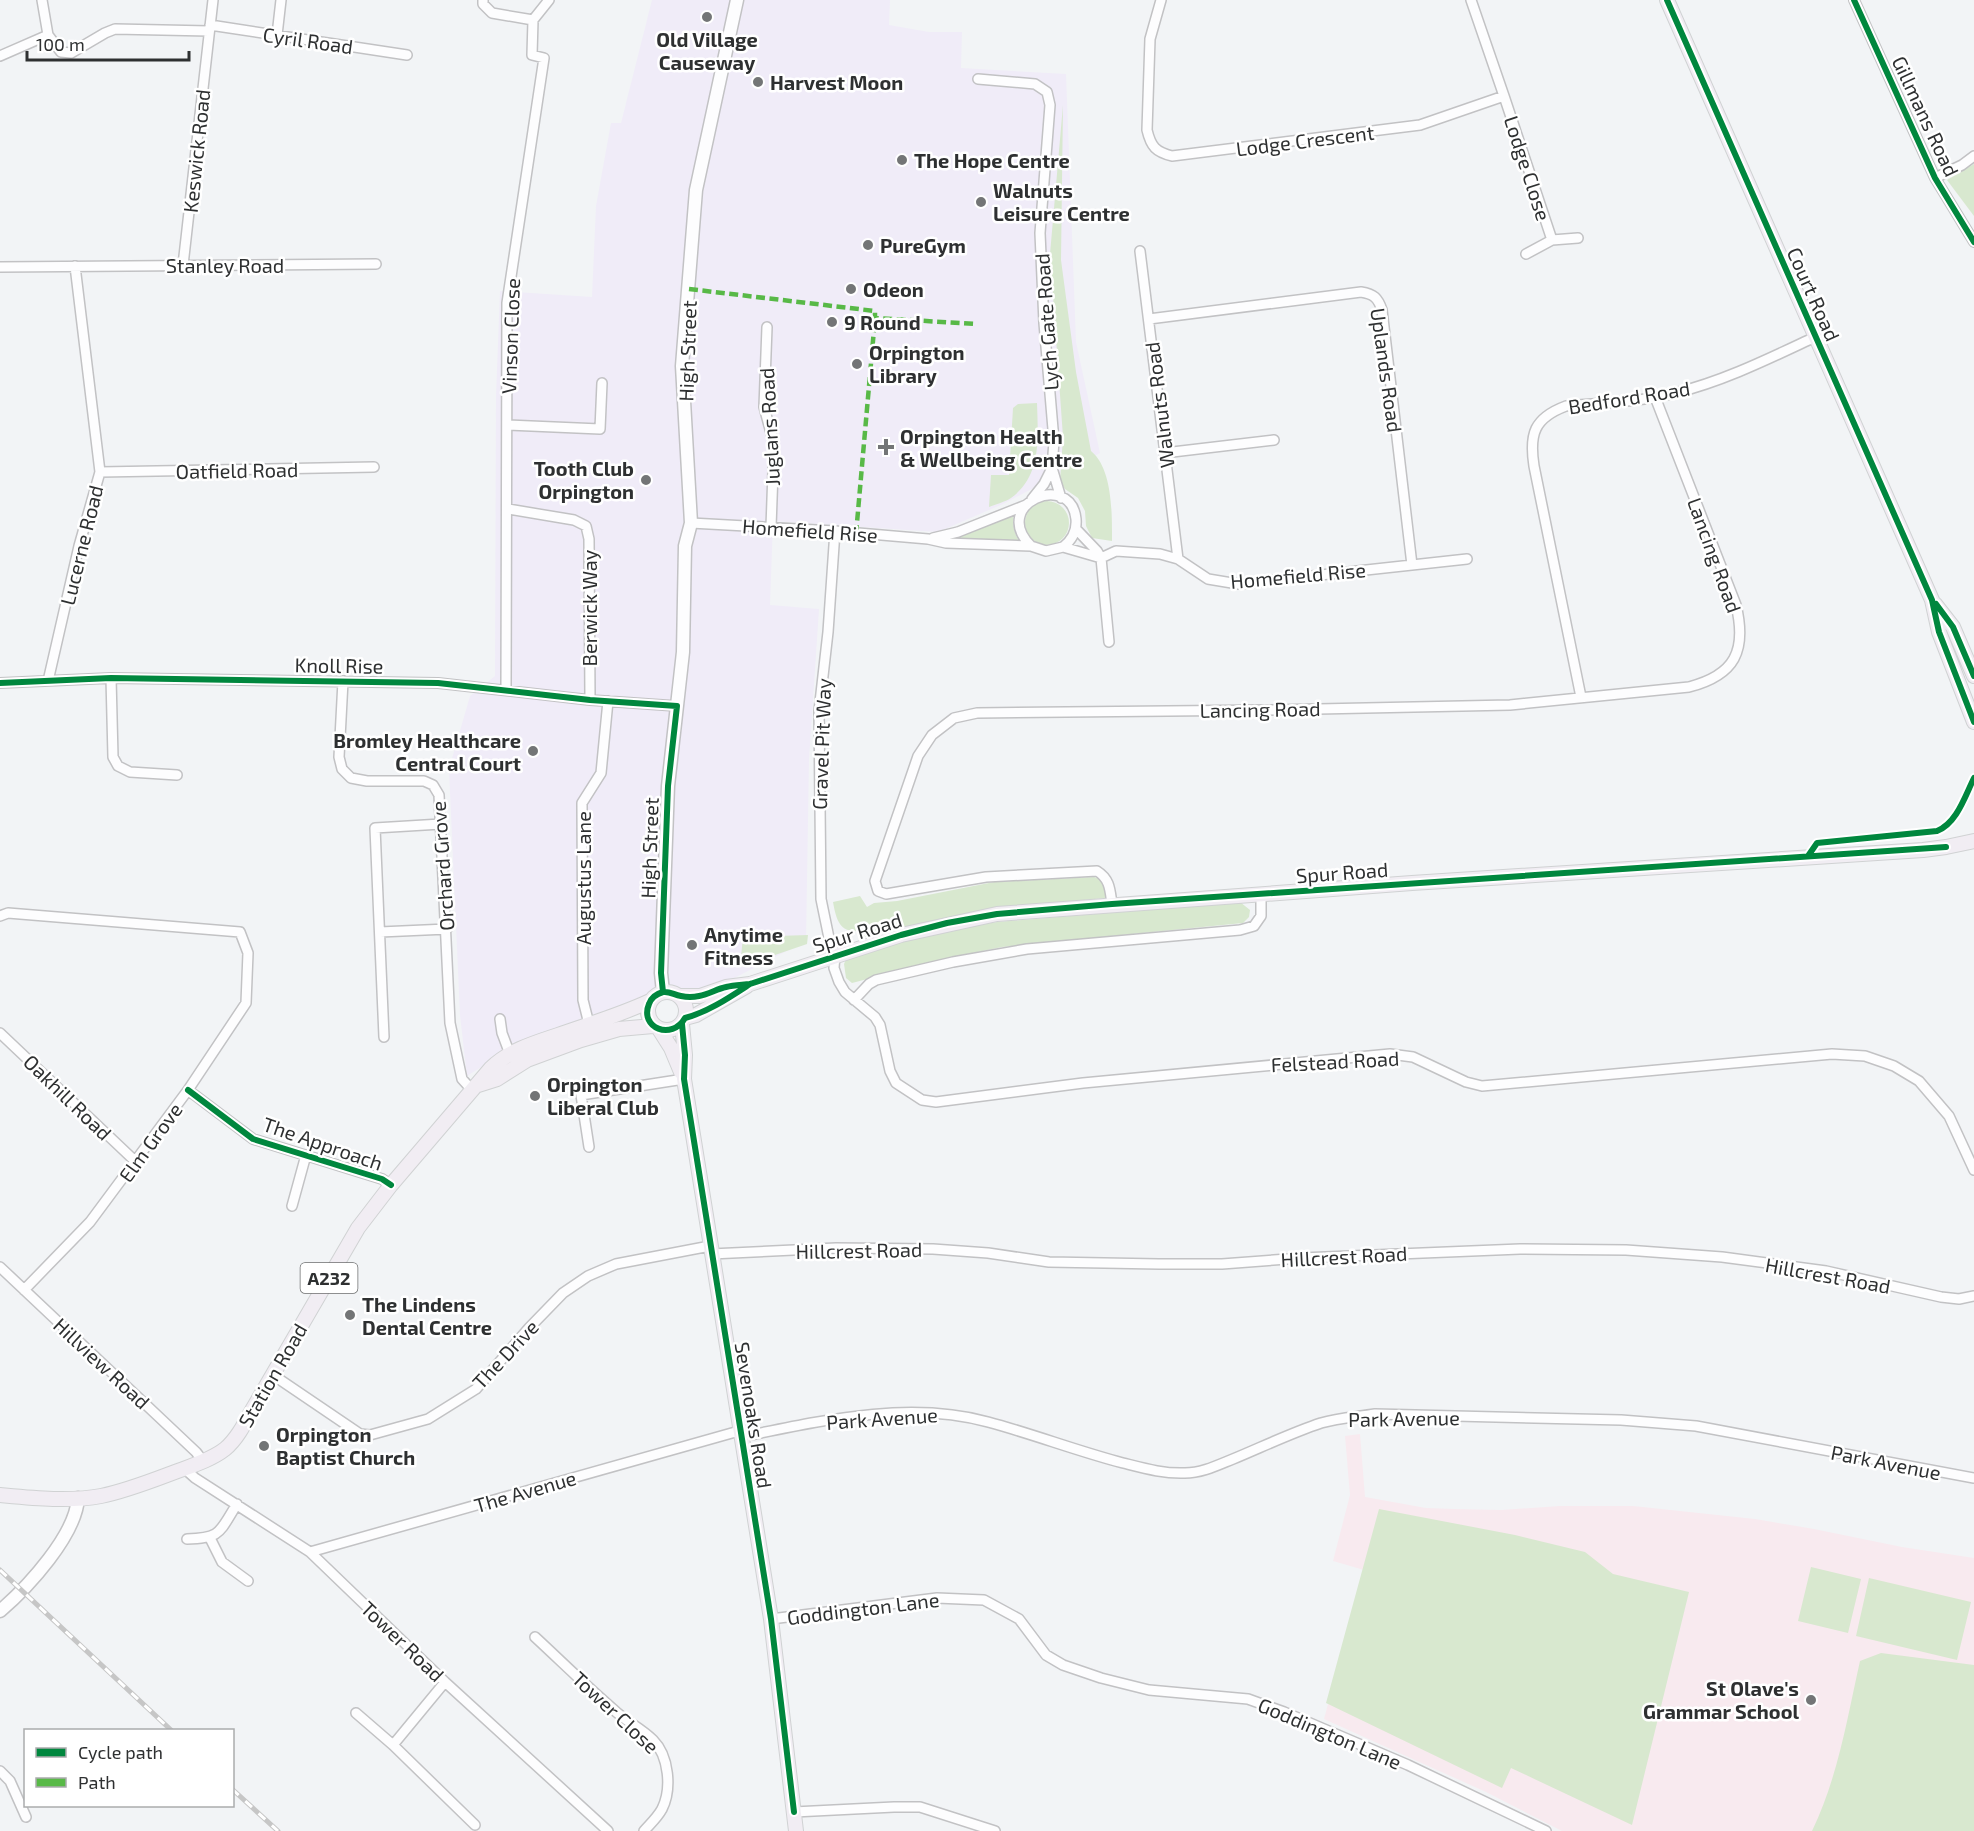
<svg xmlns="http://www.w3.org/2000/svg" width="1974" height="1831" viewBox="0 0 1974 1831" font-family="'Exo 2',sans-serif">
  <rect width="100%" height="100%" fill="#f2f4f6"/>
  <path fill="#f0ecf8" d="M 652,0 L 890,0 L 889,25 L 929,32 L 962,32 L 961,68 L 1066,74 L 1076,342 L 1100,453 L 1003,504 L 938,532 L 773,521 L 770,605 L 819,609 L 809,759 L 806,941 L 711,990 L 689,995 L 682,989 L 671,990 L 659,988 L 647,994 L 640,1004 L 510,1049 L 467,1076 L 460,1015 L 449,769 L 470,696 L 495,676 L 496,396 L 500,291 L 592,297 L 596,206 L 611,123 L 621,123 Z"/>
  <path fill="#f8eaef" d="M 1360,1434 L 1365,1497 L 1426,1508 L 1454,1509 L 1501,1510 L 1560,1506 L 1633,1506 L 1755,1519 L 1814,1529 L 1902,1547 L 1974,1558 L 1974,1831 L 1562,1831 L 1486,1792 L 1324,1719 L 1364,1570 L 1333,1561 L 1350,1495 L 1345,1436 Z"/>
  <path fill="#d8e8cf" d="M 1063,105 L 1061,260 L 1076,372 L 1091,451 C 1113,469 1112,515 1112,541 L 1092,538 L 1086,526 L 1085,511 L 1078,498 L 1065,489 L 1060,481 L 1063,437 L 1050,254 Z
    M 1974,164 L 1974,216 L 1947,180 Z
    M 1037,403 C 1038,437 1042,476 1011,498 C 1005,502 996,504 989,507 L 991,475 L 1009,475 L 1013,408 L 1018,404 Z
    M1025 523a22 22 0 1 1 44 0a22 22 0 1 1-44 0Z
    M 1014,512 C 1012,524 1013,531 1019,541 L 954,538 Z
    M 1094,877 L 1102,880 L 1106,892 L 1105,898 L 1000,908 L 949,917 L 864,937 L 861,930 C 840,935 836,919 833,902 L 860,896 L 867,907 L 874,903 L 897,901 L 994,882 Z
    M 1240,902 L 1250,910 L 1249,917 L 1243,923 L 1002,947 L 948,958 L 852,983 L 846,978 L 844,964 L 847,957 L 944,931 L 997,922 Z
    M 808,935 L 807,944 L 740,967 L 743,937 Z
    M 1379,1509 L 1515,1535 L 1585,1552 L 1613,1574 L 1689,1592 L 1632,1825 L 1511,1768 L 1502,1788 L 1326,1703 Z
    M 1811,1567 L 1861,1579 L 1848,1633 L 1798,1621 Z
    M 1869,1578 L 1971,1602 L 1957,1660 L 1856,1636 Z
    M 1881,1653 L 1974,1665 L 1974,1831 L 1812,1831 C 1838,1777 1847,1719 1860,1661 Z"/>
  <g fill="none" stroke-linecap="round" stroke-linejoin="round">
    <g stroke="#c2c2c4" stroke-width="12">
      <path id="street" d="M 42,0 L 48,35 L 61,52 L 71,53 L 105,33 L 115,29 L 209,31
        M 483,0 L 483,4 L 492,13 L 533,20
        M 1161,0 L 1150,39 L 1147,130 C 1151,147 1156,152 1172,156 L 1420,125 L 1504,96 L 1471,0
        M 1854,0 L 1935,178 L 1974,242
        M 210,25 L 407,55
        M 277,35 L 281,0
        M 0,56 L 48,35
        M 978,79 L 1035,84 L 1047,92 L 1050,105 L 1040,233 L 1044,323 L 1054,441 L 1052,468 L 1061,498
        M 1504,96 L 1552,240 L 1578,238
        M 1935,178 L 1962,165 L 1974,156
        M 1140,251 L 1178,559
        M 1526,254 L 1552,240
        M 183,265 L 213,0
        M 0,267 L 376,264
        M 1149,319 L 1361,292 C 1374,294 1378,298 1382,310 L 1412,565
        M 767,327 L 764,407 L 774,444 L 771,527
        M 507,425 L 600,429 L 602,383
        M 1164,453 L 1274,440
        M 100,472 L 374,467
        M 1032,499 L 1044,484 L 1052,468
        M 508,509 L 574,520 L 586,526 L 589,539 L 590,700
        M 691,523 L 835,531 L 928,539 L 946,543 L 1031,546 L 1046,551 L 1063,547 L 1101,558 L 1116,551 L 1160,554 L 1178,559 L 1208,579 L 1238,584 L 1467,559
        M 1076,529 L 1097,551 L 1101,558 L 1109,642
        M 835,531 L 828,632 L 819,711 L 821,899 L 829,938 L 835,955 L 834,968 L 839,982 L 845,992 L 875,1017 L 880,1025 L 890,1071 L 896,1083 L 922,1100 L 936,1102 L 1083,1083 L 1390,1054 L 1413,1057 L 1466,1082 L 1482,1086 L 1832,1054 L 1865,1056 L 1894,1066 L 1919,1081 L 1949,1116 L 1974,1170
        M 933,538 L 958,532 L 1026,505
        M 1031,546 C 989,504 1071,470 1076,519 C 1077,531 1072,540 1063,547
        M 111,678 L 113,757 L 118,766 L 130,772 L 177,775
        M 48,681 L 79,546 L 100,472 L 75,266
        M 343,681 L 339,757 L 342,769 L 351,778 L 367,781 L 424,781 L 433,785 L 439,795 L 450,1023 L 462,1079 L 472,1090
        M 0,683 L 111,678 L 438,683 L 590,700 L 677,706
        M 506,690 L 507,303 L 544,58 L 532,55 L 533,20 L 549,0
        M 1581,697 L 1534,466 C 1529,434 1534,418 1566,406 C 1602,403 1640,402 1675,393 C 1724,381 1770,358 1815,337
        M 1112,904 C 1110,890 1110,879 1097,871 L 986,877 L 886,894 L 878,891 L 875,881 L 918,756 L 932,735 L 954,718 L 977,713 L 1269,710 L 1510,705 L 1689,687 C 1735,675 1747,651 1736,605 L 1655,397
        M 0,916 L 8,913 L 240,932 L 248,953 L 246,1003 L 188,1090 L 90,1222 L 24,1290
        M 380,932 L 447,929
        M 854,1000 L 869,984 L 876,980 L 953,962 L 1027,949 L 1240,930 L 1254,926 L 1261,916 L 1261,895
        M 500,1019 L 502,1033 L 511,1057
        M 589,1024 L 583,1000 L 582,803 L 601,773 L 608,701
        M 0,1033 L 135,1161
        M 384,1037 L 375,828 L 441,824
        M 188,1090 L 253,1139 L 382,1179 L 391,1185
        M 589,1147 L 581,1095 L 684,1079
        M 292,1206 L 306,1155
        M 711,1254 L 836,1248 L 933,1249 L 988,1253 L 1049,1262 L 1159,1264 L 1222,1264 L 1301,1258 L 1520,1249 L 1626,1250 L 1722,1257 L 1826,1271 L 1941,1297 L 1959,1299 L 1974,1296
        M 0,1267 L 196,1452 L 203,1461
        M 273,1375 L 360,1434 L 370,1435 L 428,1419 L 476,1389 L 529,1328 L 563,1293 L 588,1276 L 616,1264 L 710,1246
        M 741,1437 C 820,1421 908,1400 988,1422 C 1033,1434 1077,1451 1123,1463 C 1143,1468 1164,1474 1185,1473 C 1202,1473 1218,1465 1233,1459 C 1262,1447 1291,1433 1321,1423 C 1339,1418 1357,1417 1375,1414 L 1621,1420 L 1696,1426 L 1974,1478
        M 185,1469 L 195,1478 L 310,1552 L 445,1682 L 608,1831
        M 210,1538 L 222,1562 L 248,1581
        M 187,1539 C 222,1538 219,1532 237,1504
        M 310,1552 L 739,1431
        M 771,1619 L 937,1598 L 984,1600 L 1019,1619 L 1046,1655 L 1063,1665 L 1101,1678 L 1149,1690 L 1248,1699 L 1284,1712 L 1408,1765 L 1546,1831
        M 535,1637 C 561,1661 586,1686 613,1709 C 625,1721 641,1728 653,1740 C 669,1756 672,1789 662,1809 C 657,1818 650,1824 644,1831
        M 356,1713 L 393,1745 L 475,1825
        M 393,1745 L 445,1682
        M 0,1771 L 10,1781 L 26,1817
        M 794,1812 L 894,1807 L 920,1807 L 995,1831"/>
    </g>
    <g stroke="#c2c2c4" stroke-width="15">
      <path id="secondary" d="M 663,992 L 661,973 L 668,786 L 683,652 L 685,546 L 691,523 L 682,366 L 696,190 L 737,0
        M 0,1611 C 28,1587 76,1535 78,1498"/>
    </g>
    <g stroke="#d0d2d3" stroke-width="16">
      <path id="primary" d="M 1667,0 L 1932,600 L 1939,632 L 1974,722
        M 1935,604 L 1953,627 L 1974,676
        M648 1011a19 19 0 1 1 38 0a19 19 0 1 1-38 0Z
        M 679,996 L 700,996 L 726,987 L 750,984 L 901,935 L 997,914 L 1412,883 L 1923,850 L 1946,847 L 1974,841
        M 685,1018 L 696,1015 L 747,986
        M 682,1024 L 685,1055 L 684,1079 L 771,1619 L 796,1831
        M 659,1029 L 671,1048 L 681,1072
        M 478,1085 L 497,1079 L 527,1060 L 581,1040 L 619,1029 L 653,1026
        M 0,1495 C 32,1498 69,1502 101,1496 C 126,1491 151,1481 175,1472 C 191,1466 211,1460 225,1449 C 236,1440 244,1425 251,1412 L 358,1228 L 391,1185 L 491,1068 C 510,1050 534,1043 558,1035 C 589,1024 620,1015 650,1001"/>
    </g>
    <use href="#street" stroke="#fdfdfe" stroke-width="9"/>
    <use href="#secondary" stroke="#fdfdfe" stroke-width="12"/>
    <use href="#primary" stroke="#f1edf3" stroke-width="14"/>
    <g stroke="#c6c6c6" stroke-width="5">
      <path id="rail" d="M 0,1570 L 171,1730
        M 232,1789 L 278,1831"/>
    </g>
    <use href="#rail" stroke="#fff" stroke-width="3" stroke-dasharray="9" stroke-linecap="butt"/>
    <path stroke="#58b947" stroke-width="4.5" stroke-dasharray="9 4.5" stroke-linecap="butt" d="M 689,289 L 875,311 L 875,318 L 977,324
      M 856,534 L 875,318"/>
    <g stroke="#fff" stroke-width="10">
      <path id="cycleway" d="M 1667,0 L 1932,600 L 1939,632 L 1974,722
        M 1854,0 L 1935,178 L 1974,242
        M 1936,604 L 1953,627 L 1974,676
        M 0,683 L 111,678 L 438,683 L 590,700 L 677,706 L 668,786 L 661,973 L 663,992
        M 1808,856 L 1817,843 L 1937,831 C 1957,823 1965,796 1974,778
        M 750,984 C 730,997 708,1012 685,1018 C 672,1041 639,1028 649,1004 C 651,998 656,994 663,992 C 670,991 674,995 681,996 C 686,997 694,997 699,996 C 709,994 717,989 726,987 C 734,985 742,985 750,984 L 901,935 L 947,923 L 997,914 L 1112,904 L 1946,847
        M 682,1024 L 685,1055 L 684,1079 L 771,1619 L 794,1812
        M 188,1090 L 253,1139 L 382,1179 L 391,1185"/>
    </g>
    <use href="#cycleway" stroke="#00873e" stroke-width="6"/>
  </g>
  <g fill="#737576" stroke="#fff" stroke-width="2">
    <circle cx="707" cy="17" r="6"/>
    <circle cx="758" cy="82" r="6"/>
    <circle cx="902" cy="160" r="6"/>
    <circle cx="981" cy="202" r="6"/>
    <circle cx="868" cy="245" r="6"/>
    <circle cx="851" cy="289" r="6"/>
    <circle cx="832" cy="322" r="6"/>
    <circle cx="857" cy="364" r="6"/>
    <path d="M883 438h6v6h6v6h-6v6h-6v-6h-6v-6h6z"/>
    <circle cx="646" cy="480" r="6"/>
    <circle cx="533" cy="751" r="6"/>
    <circle cx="692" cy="945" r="6"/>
    <circle cx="535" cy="1096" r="6"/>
    <circle cx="350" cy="1315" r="6"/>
    <circle cx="264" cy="1446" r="6"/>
    <circle cx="1811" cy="1700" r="6"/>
  </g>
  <g text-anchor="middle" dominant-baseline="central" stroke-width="5" stroke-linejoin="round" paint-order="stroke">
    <rect fill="#fff" stroke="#6d6e6f" stroke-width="1.5" x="300.5" y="1263" width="57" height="30" rx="4.5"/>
    <g font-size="18" font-weight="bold" fill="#2e3031">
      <text x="329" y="1278">A232</text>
    </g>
    <g font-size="20" font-weight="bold" fill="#2e3031" stroke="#fff" text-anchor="start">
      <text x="707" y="39" text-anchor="middle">Old Village<tspan x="707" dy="23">Causeway</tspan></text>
      <text x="770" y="82">Harvest Moon</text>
      <text x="914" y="160">The Hope Centre</text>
      <text x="993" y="190">Walnuts<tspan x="993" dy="23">Leisure Centre</tspan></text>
      <text x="880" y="245">PureGym</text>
      <text x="863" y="289">Odeon</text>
      <text x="844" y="322">9 Round</text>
      <text x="869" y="352">Orpington<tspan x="869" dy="23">Library</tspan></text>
      <text x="900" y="436">Orpington Health<tspan x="900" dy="23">&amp; Wellbeing Centre</tspan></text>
      <text x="634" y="468" text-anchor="end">Tooth Club<tspan x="634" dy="23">Orpington</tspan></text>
      <text x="521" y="740" text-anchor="end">Bromley Healthcare<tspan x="521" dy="23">Central Court</tspan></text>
      <text x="704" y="934">Anytime<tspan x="704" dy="23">Fitness</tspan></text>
      <text x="547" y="1084">Orpington<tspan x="547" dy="23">Liberal Club</tspan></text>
      <text x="362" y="1304">The Lindens<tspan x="362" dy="23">Dental Centre</tspan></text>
      <text x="276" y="1434">Orpington<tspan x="276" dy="23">Baptist Church</tspan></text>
      <text x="1799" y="1688" text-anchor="end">St Olave's<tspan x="1799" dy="23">Grammar School</tspan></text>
    </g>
    <g font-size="20" fill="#2e3031" stroke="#fff">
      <text transform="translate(308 40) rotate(8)">Cyril Road</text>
      <text transform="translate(1926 116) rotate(65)">Gillmans Road</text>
      <text transform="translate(1305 140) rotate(-7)">Lodge Crescent</text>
      <text transform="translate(196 151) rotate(-84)">Keswick Road</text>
      <text transform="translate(1528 168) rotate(72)">Lodge Close</text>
      <text x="225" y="265">Stanley Road</text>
      <text transform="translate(1814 294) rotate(66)">Court Road</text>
      <text transform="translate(1046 322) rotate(-94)">Lych Gate Road</text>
      <text transform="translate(510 336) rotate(-88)">Vinson Close</text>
      <text transform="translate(687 351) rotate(-88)">High Street</text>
      <text transform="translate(1387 370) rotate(82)">Uplands Road</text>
      <text transform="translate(1629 397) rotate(-9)">Bedford Road</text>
      <text transform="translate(1159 405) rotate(-97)">Walnuts Road</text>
      <text transform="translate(769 427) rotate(-93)">Juglans Road</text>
      <text transform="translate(237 470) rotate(-1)">Oatfield Road</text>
      <text transform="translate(810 530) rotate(4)">Homefield Rise</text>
      <text transform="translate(81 545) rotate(-76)">Lucerne Road</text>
      <text transform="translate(1715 555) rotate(70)">Lancing Road</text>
      <text transform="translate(1298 575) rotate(-5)">Homefield Rise</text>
      <text transform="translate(589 608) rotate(-90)">Berwick Way</text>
      <text transform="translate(339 665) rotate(1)">Knoll Rise</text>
      <text transform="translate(1260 709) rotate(-1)">Lancing Road</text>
      <text transform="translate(821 744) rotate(-88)">Gravel Pit Way</text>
      <text transform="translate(649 848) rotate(-88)">High Street</text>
      <text transform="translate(442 866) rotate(-94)">Orchard Grove</text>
      <text transform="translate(1342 872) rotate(-4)">Spur Road</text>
      <text transform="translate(583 878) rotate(-90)">Augustus Lane</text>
      <text transform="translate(857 932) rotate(-17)">Spur Road</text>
      <text transform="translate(1335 1061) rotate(-3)">Felstead Road</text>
      <text transform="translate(68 1097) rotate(44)">Oakhill Road</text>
      <text transform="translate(150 1142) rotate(-54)">Elm Grove</text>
      <text transform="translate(323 1143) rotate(19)">The Approach</text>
      <text transform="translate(859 1250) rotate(-1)">Hillcrest Road</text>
      <text transform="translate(1344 1256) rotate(-3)">Hillcrest Road</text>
      <text transform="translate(1828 1275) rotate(10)">Hillcrest Road</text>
      <text transform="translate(505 1354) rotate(-47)">The Drive</text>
      <text transform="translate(102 1363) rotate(43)">Hillview Road</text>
      <text transform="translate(272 1375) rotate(-60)">Station Road</text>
      <text transform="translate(754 1415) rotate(81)">Sevenoaks Road</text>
      <text transform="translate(882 1418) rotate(-4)">Park Avenue</text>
      <text transform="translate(1404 1418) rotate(-1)">Park Avenue</text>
      <text transform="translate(1886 1462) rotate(11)">Park Avenue</text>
      <text transform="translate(525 1491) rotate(-16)">The Avenue</text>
      <text transform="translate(863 1608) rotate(-7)">Goddington Lane</text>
      <text transform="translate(403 1641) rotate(44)">Tower Road</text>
      <text transform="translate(616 1712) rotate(43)">Tower Close</text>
      <text transform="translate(1330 1733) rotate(23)">Goddington Lane</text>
    </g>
  </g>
  <rect x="24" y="1729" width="210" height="78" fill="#ffffff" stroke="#abacad" stroke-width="1.5"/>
  <rect x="36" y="1748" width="30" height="9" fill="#00873e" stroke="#abacad" stroke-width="1.5"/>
  <text x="78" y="1759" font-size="18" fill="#2e3031">Cycle path</text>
  <rect x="36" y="1778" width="30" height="9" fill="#58b947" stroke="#abacad" stroke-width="1.5"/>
  <text x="78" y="1789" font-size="18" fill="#2e3031">Path</text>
  <path d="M27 51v9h162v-9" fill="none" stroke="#2e3031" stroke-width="3"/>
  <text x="36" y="51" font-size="18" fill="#2e3031" stroke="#ffffff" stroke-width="4.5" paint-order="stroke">100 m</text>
</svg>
